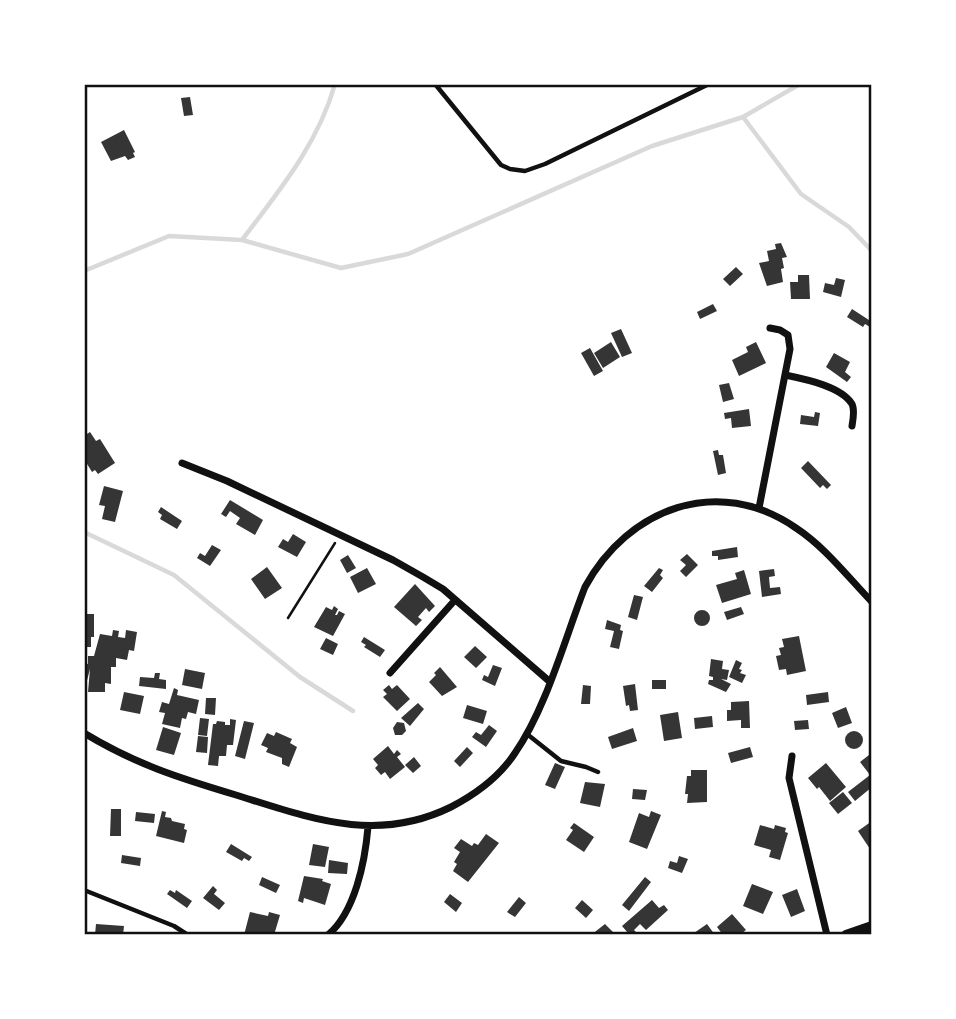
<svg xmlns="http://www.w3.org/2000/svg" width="956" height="1019" viewBox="0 0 956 1019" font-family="'Source Sans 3',sans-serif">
  <rect width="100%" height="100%" fill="#fff"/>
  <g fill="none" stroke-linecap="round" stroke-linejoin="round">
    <path stroke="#d9d9d9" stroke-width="4.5" d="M 743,117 L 801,194 L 849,227 L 872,251
      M 242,240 C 279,191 318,144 335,84
      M 84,271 L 169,236 L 242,240 L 341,268 L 408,254 L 652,146 L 743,117 L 800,84
      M 84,532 L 174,575 L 300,677 L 353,711"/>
  </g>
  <path fill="#353535" d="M 190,97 L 193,115 L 184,116 L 181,98 Z
    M 124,130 L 135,152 L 133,153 L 135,157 L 128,160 L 125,156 L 111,161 L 101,142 Z
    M 781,243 L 787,257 L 782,258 L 784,268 L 781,269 L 783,282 L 767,286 L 759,263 L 769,261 L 767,251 L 776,249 L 775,244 Z
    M 736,267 L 743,274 L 730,286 L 723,279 Z
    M 798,275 L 809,275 L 810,299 L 791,299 L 790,282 L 798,282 Z
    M 836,278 L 845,280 L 841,297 L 823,292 L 825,283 L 834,285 Z
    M 713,304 L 717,311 L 700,319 L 697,312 Z
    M 852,309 L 872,322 L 870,327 L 865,324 L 863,327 L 847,317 Z
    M 621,329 L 632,353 L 622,357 L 611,333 Z
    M 611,342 L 620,357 L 603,368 L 594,353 Z
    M 756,342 L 766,363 L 739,376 L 732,360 L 748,352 L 746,347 Z
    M 590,348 L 603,371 L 594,376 L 581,353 Z
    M 834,353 L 850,362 L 845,372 L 851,377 L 847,382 L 826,367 Z
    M 729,383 L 734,399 L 723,402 L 719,385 Z
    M 749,409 L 751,426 L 732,428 L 731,418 L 725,419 L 724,413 Z
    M 815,412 L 820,413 L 818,426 L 800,424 L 801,415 L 814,417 Z
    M 90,432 L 96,441 L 100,439 L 115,463 L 98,474 L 95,470 L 92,472 L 84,459 L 84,436 Z
    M 718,450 L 719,455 L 723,455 L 726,473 L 718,475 L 713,451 Z
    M 808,461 L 831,485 L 827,489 L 823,485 L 820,488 L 801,468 Z
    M 104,486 L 123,491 L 115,522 L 102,519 L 105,506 L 99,505 Z
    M 230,500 L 263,520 L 255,535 L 236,524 L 240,518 L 230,511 L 226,517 L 221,514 Z
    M 161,507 L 182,521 L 177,529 L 160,519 L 162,515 L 158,512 Z
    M 293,534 L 306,542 L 297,557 L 278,547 L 283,539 L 288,542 Z
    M 212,545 L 221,550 L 210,566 L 197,558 L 200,553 L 205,556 Z
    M 737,547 L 738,557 L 718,560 L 718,556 L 712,556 L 712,551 Z
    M 687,554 L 698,565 L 686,577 L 680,571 L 686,565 L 680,560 Z
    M 348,555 L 356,568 L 347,573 L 340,560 Z
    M 267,567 L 282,588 L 265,599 L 251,579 Z
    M 367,568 L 376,584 L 358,593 L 350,577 Z
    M 659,568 L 663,570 L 660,575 L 663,578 L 652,592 L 644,586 Z
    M 774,569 L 775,576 L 769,577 L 770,588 L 780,587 L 781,594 L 762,597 L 759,571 Z
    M 744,570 L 751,594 L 722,603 L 716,585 L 737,579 L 735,573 Z
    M 415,584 L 435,606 L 429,612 L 426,608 L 418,617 L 422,620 L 416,626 L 394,607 Z
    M 634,595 L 643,597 L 637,620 L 628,617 Z
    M 334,606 L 338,609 L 335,615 L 337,615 L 339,611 L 345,614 L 333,636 L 314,627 L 326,607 L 332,610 Z
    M 741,607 L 744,614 L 727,620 L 724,612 Z
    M694 618a8 8 0 1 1 16 0a8 8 0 1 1-16 0Z
    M 84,614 L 94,614 L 94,637 L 91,637 L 91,647 L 84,647 L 84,637 L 87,637 L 86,631 L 84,631 Z
    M 607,620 L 621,625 L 620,630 L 623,631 L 619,649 L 610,647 L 614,631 L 605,629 Z
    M 113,630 L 119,631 L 118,637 L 125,638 L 126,630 L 137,632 L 134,651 L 129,650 L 127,660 L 116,658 L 116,667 L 111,667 L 111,684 L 105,683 L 105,692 L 88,692 L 90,669 L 84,692 L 84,663 L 88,664 L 88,656 L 94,656 L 100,634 L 112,636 Z
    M 799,636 L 806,671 L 787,675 L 786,669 L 779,670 L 776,656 L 781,655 L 779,648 L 784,647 L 782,639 Z
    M 364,637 L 385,650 L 380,657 L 364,647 L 366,645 L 361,642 Z
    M 326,638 L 338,644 L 333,655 L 320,649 Z
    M 475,646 L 487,657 L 476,668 L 464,657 Z
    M 711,659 L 723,661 L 722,669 L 729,670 L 727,680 L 721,679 L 731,684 L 726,692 L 708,684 L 709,680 L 713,680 L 713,677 L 709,676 Z
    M 736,660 L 742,663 L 739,669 L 742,670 L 740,673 L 746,675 L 742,683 L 729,677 Z
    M 493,665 L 502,668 L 495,686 L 482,680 L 484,675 L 488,677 Z
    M 440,667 L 457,687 L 442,696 L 429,682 L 436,675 L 434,673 Z
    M 185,669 L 205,673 L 202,689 L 182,685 Z
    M 155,673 L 160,673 L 159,679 L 166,680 L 166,689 L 139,686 L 140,677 L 154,678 Z
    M 652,680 L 666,680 L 666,689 L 652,689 Z
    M 635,684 L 638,710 L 630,711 L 629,705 L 626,706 L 623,686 Z
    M 389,685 L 392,689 L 397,685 L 410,699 L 397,711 L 383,697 L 387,694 L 383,690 Z
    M 583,685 L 591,686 L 590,704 L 581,704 Z
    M 174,688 L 178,690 L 177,695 L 199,700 L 196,714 L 188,712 L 186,719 L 182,718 L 180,728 L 162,724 L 165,713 L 159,712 L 162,702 L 169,704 Z
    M 124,692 L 144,696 L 140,714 L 120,710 Z
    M 828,692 L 829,702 L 807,705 L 806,695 Z
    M 206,698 L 216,698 L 215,715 L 205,714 Z
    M 749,701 L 750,728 L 741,728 L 741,720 L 727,721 L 727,710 L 731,710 L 731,702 Z
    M 418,703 L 424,709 L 410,726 L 401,718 Z
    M 467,705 L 487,711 L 483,724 L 463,718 Z
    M 846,707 L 852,723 L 838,728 L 832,713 Z
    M 678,712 L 682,738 L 664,741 L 660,715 Z
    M 712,716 L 713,727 L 695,729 L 694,718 Z
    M 200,718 L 209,719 L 207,736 L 198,735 Z
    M 230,719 L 236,720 L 233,745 L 227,745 L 226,756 L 219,756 L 218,766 L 208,765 L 213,724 L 216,724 L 217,721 L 225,722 L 225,725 L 230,725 Z
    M 808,720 L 809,729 L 795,730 L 794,721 Z
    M 244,721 L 254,723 L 245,759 L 235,756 Z
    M 397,722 L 404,723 L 406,731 L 402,735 L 395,735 L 393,728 Z
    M 489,725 L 497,731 L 486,747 L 472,737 L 476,732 L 481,735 Z
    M 163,727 L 181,733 L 174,755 L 156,750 Z
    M 633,728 L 637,741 L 612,749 L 608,737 Z
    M845 740a9 9 0 1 1 18 0a9 9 0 1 1-18 0Z
    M 276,732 L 292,739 L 290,743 L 297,747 L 289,767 L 282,764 L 282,758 L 266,752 L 268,748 L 261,745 L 267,733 L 274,736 Z
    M 198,736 L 208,737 L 207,753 L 196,752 Z
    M 388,746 L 394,754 L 397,750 L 401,754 L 397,757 L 405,767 L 390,779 L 385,772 L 381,775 L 375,768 L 378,765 L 373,759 Z
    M 467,747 L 473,753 L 460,767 L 454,761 Z
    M 750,747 L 753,757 L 731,763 L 728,753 Z
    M 869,755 L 872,758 L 872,787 L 855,801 L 848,792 L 870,775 L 860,762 Z
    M 414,757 L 421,766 L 413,773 L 405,765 Z
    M 555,763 L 565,767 L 555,789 L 545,785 Z
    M 826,763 L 846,787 L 830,801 L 819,787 L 817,789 L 808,778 Z
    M 691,770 L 707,770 L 707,802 L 687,803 L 688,794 L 685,794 L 687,776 L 691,776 Z
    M 585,782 L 605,784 L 600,807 L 580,803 Z
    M 633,789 L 647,790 L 645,800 L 632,799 Z
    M 843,792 L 852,803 L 838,814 L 829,803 Z
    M 111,809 L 121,809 L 121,836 L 110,836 Z
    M 162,811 L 166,812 L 165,817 L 171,818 L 172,821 L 185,824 L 184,829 L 187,830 L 184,843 L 156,836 Z
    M 651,811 L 661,815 L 647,849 L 629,842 L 639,813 L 649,817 Z
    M 136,812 L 155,814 L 154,823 L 135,821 Z
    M 872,821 L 872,852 L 858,831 Z
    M 574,823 L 594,837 L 584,852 L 566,840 L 573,830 L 570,828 Z
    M 760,825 L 774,829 L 775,825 L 786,828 L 785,832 L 788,833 L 780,860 L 769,857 L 771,850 L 754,845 Z
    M 486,834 L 499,843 L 468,882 L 453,871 L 457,864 L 454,862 L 460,852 L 454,848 L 461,839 L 472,846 L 474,843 L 478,845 Z
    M 231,844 L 252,857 L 249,861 L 244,858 L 242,861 L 226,852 Z
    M 313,844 L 329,847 L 325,867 L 309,865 Z
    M 122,855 L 141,858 L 140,866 L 121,863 Z
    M 679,856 L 688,859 L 682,873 L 668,868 L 670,861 L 677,863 Z
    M 329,860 L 348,863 L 347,874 L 328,873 Z
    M 304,876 L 323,879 L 322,881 L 331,884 L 325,905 L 304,898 L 303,903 L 298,901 Z
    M 262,877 L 280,885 L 276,893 L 259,885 Z
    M 645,877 L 651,882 L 629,911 L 622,905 Z
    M 752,884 L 773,892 L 763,914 L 743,906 Z
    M 213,886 L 217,890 L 214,894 L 225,903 L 219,910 L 203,898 Z
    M 797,889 L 805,911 L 791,917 L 782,895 Z
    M 170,890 L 175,893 L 176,890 L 192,901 L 187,908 L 167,894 Z
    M 450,894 L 462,903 L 456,912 L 444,902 Z
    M 519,897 L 526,903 L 515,917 L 507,912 Z
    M 582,900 L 593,910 L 586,918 L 575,908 Z
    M 652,900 L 659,908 L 664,905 L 668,910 L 646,930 L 640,924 L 634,930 L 639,935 L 625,935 L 628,933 L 622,926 Z
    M 250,912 L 268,916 L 269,912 L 280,915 L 274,935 L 244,935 Z
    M 732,914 L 746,930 L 742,933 L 744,935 L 723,935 L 717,927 Z
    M 96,924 L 124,926 L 123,935 L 95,935 Z
    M 605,924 L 616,935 L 591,935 Z
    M 707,924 L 715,935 L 695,935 L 694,933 Z"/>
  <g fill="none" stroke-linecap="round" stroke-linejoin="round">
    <path stroke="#111" stroke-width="2.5" d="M 288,618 L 335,543"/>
    <path stroke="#111" stroke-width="4.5" d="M 435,84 L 501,165 L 510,169 L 525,171 L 545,164 L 709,84
      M 527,734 L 561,761 L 586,767 L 598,772
      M 84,890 L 174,926 L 188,935"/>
    <path stroke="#111" stroke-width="7" d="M 785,375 C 804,379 841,386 852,404 C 855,410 853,420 852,426
      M 182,463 L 227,481 L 393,560 L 423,577 L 443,589 L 549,681
      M 759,508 L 790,349 L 788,335 L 780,330 L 770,328
      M 390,673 L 455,600
      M 84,733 C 135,764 179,778 236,795 C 310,818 376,844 451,807 C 476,794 500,776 515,753 C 546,709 565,638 585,587 C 628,508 718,474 796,528 C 825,547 848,577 872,602
      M 792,756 L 789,778 L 827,935
      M 328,935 C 355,912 365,862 368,827"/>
    <path stroke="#111" stroke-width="10" d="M 846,935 L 872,926"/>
  </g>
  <rect width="956" height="1019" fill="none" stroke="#ffffff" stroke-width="172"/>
  <rect x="86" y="86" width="784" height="847" fill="none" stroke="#111" stroke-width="2.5"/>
</svg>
